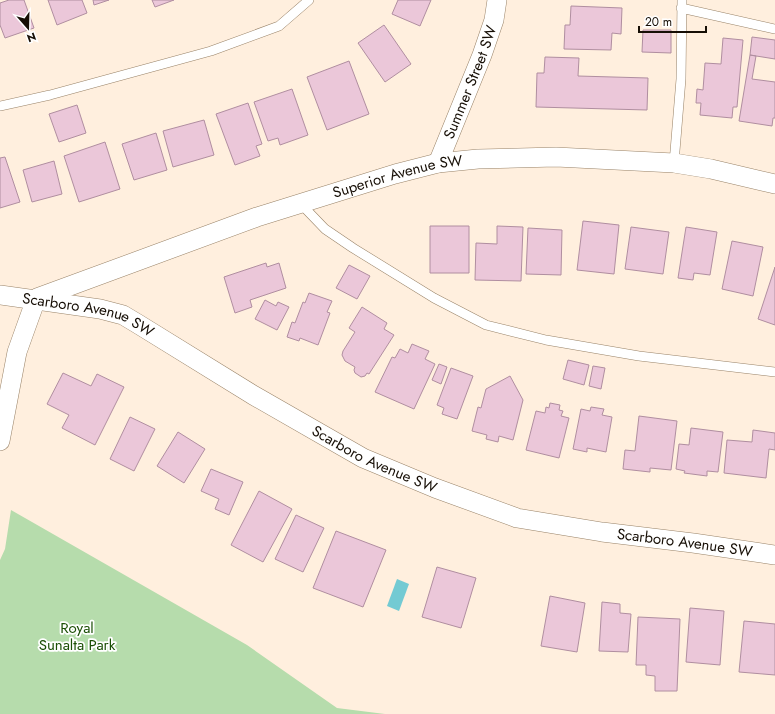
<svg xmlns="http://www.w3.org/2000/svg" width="775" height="714" viewBox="0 0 775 714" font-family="Jost,sans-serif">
  <rect width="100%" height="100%" fill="#ffefde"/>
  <path fill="#b6dcac" d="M 11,510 L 247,645 L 337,708 L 385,714 L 0,714 L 0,560 L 5,549 Z"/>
  <path fill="#73cad3" d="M 397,579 L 409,584 L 399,611 L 387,606 Z"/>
  <path fill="#ebc7d9" stroke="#b08ea0" d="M 9,0 L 24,0 L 34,28 L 5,38 L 0,25 L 0,3 Z
    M 48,0 L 82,0 L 87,13 L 57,25 Z
    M 93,0 L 109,0 L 94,5 Z
    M 152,0 L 174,0 L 155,7 Z
    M 398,0 L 431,0 L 420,26 L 392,14 Z
    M 571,6 L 622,8 L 621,34 L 612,33 L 611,50 L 564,49 L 565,25 L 570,25 Z
    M 384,25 L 411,64 L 385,82 L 358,43 Z
    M 643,30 L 671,30 L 671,53 L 642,52 Z
    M 752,37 L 775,40 L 775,59 L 750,55 Z
    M 723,38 L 743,40 L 737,107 L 733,107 L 732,118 L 700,115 L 701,103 L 696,103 L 697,89 L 703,90 L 705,63 L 721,64 Z
    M 750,55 L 756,56 L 752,79 L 775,82 L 775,118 L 773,118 L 772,126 L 739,121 Z
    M 545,57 L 579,58 L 578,76 L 648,78 L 647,110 L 536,107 L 537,73 L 544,73 Z
    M 349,61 L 369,114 L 327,130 L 307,77 Z
    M 292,89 L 308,135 L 280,145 L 278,138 L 268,141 L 254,102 Z
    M 248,103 L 262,144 L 256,146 L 260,156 L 235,165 L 216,114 Z
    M 77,105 L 86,133 L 59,142 L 49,114 Z
    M 204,120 L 214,155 L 173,167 L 163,131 Z
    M 156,133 L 167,170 L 134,180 L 122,144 Z
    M 105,142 L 120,189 L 79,202 L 64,156 Z
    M 5,157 L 20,202 L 0,208 L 0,158 Z
    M 54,161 L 62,194 L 32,202 L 23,170 Z
    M 583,221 L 619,225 L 614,274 L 577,270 Z
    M 430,226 L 469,226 L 469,273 L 430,273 Z
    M 497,226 L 523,227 L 521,281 L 475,280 L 476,243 L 497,244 Z
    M 631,227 L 669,232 L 663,274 L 625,269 Z
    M 686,227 L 717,232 L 710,275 L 694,273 L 693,280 L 678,278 Z
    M 528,228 L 562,230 L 561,275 L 526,274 Z
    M 732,241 L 763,247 L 753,296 L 722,289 Z
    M 266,263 L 267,267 L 279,263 L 286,288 L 250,300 L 252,307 L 235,313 L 224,277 Z
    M 349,265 L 370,276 L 357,299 L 336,288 Z
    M 775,267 L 775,325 L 758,319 Z
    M 309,293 L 332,301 L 327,312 L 330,313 L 318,345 L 300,338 L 299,341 L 287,337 L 292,322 L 295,323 L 303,302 L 305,303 Z
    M 265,300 L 276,306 L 278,302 L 289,307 L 277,330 L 255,319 Z
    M 362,307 L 387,323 L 384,329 L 394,335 L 369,374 L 367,373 L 365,376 L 361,377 L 355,373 L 354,370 L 355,367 L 345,361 L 342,355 L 343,351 L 355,332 L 349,328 Z
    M 412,344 L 429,351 L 425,359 L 435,364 L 414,409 L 375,392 L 392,357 L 395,358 L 400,349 L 408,353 Z
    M 568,360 L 589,365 L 584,385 L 563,379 Z
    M 439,364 L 447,367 L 441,384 L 432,380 Z
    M 593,366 L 605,368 L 601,389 L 589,386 Z
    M 451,368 L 473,376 L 457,419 L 442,414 L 444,408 L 437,405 Z
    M 63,373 L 91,386 L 97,374 L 124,387 L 95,445 L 62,428 L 69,415 L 47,404 Z
    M 510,376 L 523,400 L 513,440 L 499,436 L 498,442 L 486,439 L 487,435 L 472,431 L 478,407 L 481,408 L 486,389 Z
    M 550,403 L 560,405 L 559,410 L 563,411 L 561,416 L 569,418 L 559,458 L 526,450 L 536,411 L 545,413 L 546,407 L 549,408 Z
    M 591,407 L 604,409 L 602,415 L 612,417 L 606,452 L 587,448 L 587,452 L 573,449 L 581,409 L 590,411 Z
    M 639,416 L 677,421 L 671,470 L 650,468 L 650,472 L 623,469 L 625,450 L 635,451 Z
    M 130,417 L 155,429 L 134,471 L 110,459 Z
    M 691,428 L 723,432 L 718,472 L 707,471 L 707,476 L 684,473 L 685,471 L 676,469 L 679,444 L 689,445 Z
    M 753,430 L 775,433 L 775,450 L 769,449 L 766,478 L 724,473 L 727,440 L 752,442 Z
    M 178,432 L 205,449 L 184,483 L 157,466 Z
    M 211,469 L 243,482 L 229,515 L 215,509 L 219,499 L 201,491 Z
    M 259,491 L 292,509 L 263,562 L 231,545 Z
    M 296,515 L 324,528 L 303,572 L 275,559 Z
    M 336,531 L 386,550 L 363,607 L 313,588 Z
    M 437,567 L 476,578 L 461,628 L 422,617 Z
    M 550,596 L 585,603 L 577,652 L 541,646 Z
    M 602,602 L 620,604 L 620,613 L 631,614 L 628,652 L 599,651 Z
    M 690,608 L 724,611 L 720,665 L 686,662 Z
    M 638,617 L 680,619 L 677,691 L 655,691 L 655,676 L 646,675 L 646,665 L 636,665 Z
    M 744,621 L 775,624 L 775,675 L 739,672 Z"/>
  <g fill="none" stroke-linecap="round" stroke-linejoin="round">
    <g stroke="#998368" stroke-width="10">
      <path id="service" d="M 681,8 L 775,29
        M 0,106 L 50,95 L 211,51 L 279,26 L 309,0
        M 674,163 L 681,79 L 682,0
        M 300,203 L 325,229 L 353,248 L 434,298 L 486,325 L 546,340 L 639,356 L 775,372"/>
    </g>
    <g stroke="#998368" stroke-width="20">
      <g id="minor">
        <path id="s1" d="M 438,163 L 482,55 L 494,20 L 497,0"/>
        <path id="s2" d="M 0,295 L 100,309 L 123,315 L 138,324 L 253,395 L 363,458 L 435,488 L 517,518 L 602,532 L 693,543 L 775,555"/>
        <path id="s3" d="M 37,298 L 257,217 L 395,174 L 438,163 L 478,159 L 556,157 L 674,163 L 711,169 L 775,184"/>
        <path d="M 0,441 L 17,352 L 36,299"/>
      </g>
    </g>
    <use href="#service" stroke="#fff" stroke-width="9"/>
    <use href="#minor" stroke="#fff" stroke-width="19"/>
  </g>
  <g text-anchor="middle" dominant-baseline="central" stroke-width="3.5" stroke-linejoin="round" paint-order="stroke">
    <g font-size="15" fill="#160e05" stroke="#fff">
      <text stroke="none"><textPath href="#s1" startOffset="87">Summer Street SW</textPath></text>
      <text stroke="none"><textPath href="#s3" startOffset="381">Superior Avenue SW</textPath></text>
      <text stroke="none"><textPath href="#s2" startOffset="91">Scarboro Avenue SW</textPath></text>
      <text stroke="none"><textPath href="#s2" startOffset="415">Scarboro Avenue SW</textPath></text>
      <text stroke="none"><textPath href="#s2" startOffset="739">Scarboro Avenue SW</textPath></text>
    </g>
    <g font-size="15" fill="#1b4f05" stroke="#fff">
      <text x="77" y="628">Royal<tspan x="77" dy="17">Sunalta Park</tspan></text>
    </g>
  </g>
  <g transform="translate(28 28) rotate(160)" stroke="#ffffff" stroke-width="3" paint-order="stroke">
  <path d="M0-3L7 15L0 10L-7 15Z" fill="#160e05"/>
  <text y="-6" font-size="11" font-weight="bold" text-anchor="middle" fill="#160e05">N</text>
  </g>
  <path d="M639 26v6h67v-6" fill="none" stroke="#160e05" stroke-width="2"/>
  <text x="645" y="26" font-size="12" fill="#160e05" stroke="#ffffff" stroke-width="3" paint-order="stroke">20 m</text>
</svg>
